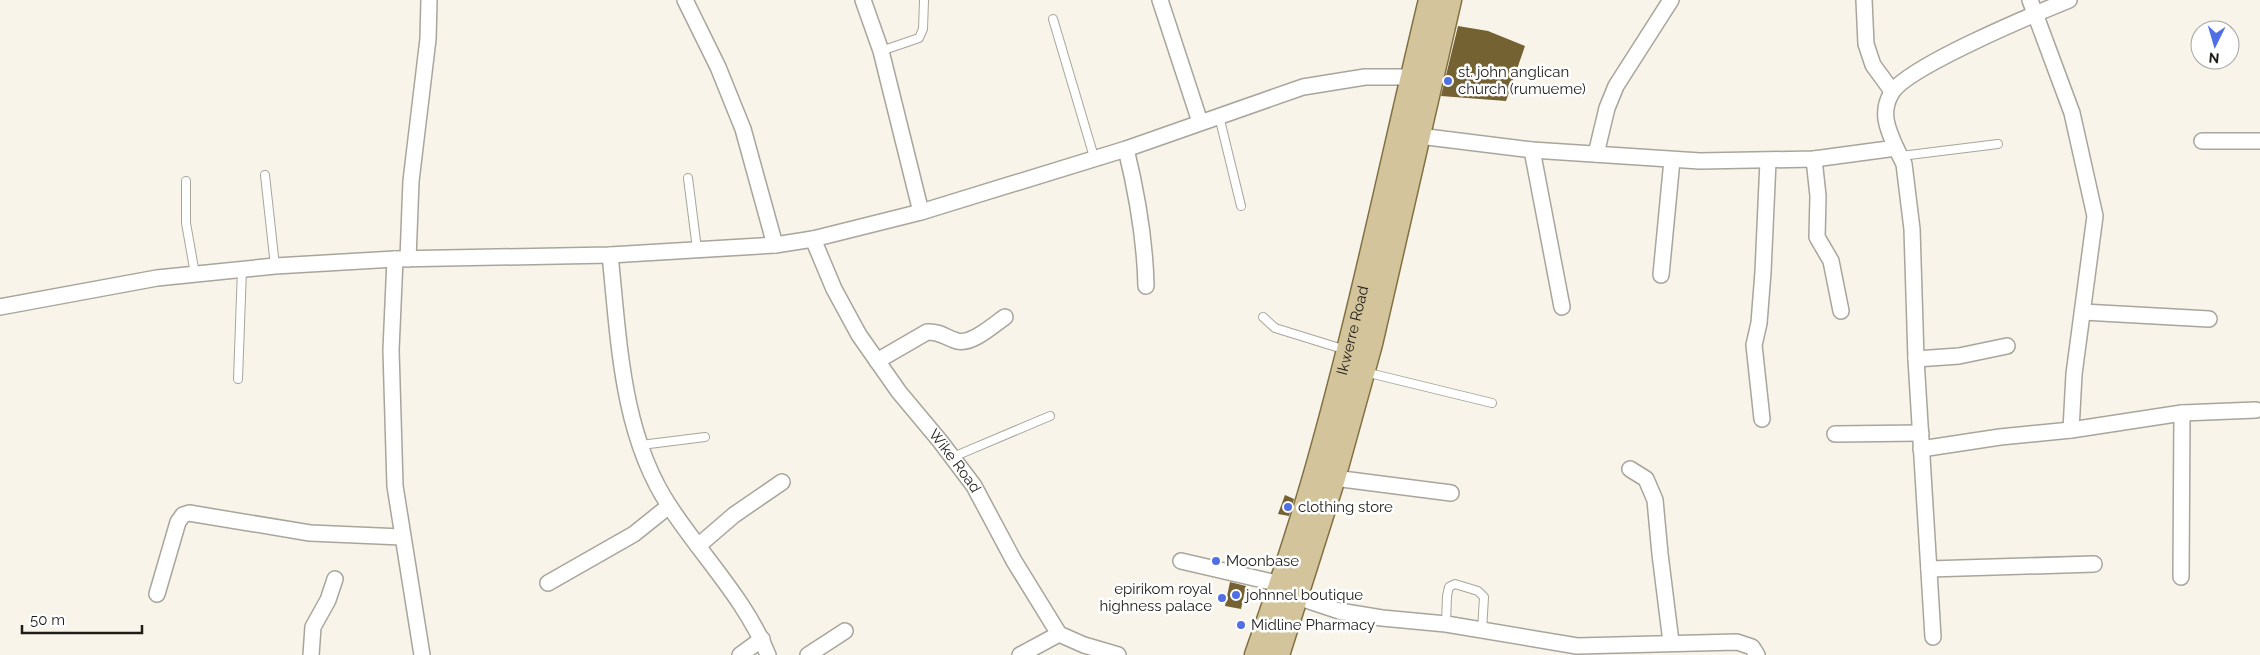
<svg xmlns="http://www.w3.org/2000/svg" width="2260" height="655" viewBox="0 0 2260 655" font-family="Raleway,sans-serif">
  <rect width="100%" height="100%" fill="#f8f4ea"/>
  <path fill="#756232" d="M 1458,26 L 1488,31 L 1525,46 L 1506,101 L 1441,96 Z
    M 1285,495 L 1294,499 L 1289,516 L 1278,514 Z
    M 1230,582 L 1246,586 L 1241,609 L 1225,606 Z"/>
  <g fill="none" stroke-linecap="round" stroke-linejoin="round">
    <g stroke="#a9a59c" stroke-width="10">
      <path id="service" d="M 1053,19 L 1094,157
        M 881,51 L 919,38 L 923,29 L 924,0
        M 1219,116 L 1241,206
        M 1901,156 L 1998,144
        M 265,175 L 275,266
        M 688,178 L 697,249
        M 186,181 L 186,223 L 195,274
        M 1263,317 L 1275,328 L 1346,350
        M 1365,372 L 1492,403
        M 238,379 L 242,269
        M 641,445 L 705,437
        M 953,457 L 1050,416
        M 1446,624 L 1447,596 L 1449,587 L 1455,584 L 1478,591 L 1484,597 L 1482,631"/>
    </g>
    <g stroke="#a9a59c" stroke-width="18">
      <g id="minor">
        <path d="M 685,0 L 718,67 L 743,129 L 775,245"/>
        <path d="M 863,0 L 881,51 L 921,212"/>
        <path d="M 1160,0 L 1200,122"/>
        <path d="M 1864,0 L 1866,44 L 1873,65 L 1892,91"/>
        <path d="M 2030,0 L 2072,113 L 2095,216 L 2074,374 L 2071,430"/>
        <path d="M 1411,135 L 1532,150 L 1700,161 L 1814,159 L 1896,148 C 1888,130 1880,113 1891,94 C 1904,68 2037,13 2069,0"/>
        <path d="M 2202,141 L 2260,141"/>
        <path d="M 1896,148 L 1904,164 L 1912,229 L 1916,359 L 1933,637"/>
        <path d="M 1126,149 C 1137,194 1145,239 1146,286"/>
        <path d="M 1532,150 L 1562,307"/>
        <path d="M 1596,154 L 1607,108 L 1616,86 L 1671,0"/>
        <path d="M 1814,159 L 1818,196 L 1817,237 L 1831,261 L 1841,311"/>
        <path id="s1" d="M 813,239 L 834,289 L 859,335 L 899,392 L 940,441 L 974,486 L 1014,561 L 1059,634 L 1084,645 L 1118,655"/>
        <path d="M 610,255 C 619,339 621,434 670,507 C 702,556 746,600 768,655"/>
        <path d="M 395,259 L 391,350 L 395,486 L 422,655"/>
        <path d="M 408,259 L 411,181 L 428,39 L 429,0"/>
        <path d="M 1661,275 L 1672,160"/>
        <path d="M 0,307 L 157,278 L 275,266 L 395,259 L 610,255 L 775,245 L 813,239 L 921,212 L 1126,149 L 1303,87 L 1365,77 L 1420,77"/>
        <path d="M 2083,312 L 2209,319"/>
        <path d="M 1916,359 L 1959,356 L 2007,346"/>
        <path d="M 877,361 L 927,332 C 940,331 946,338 957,341 C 972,345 993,325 1005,317"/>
        <path d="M 1762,419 L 1754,345 L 1759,323 L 1763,272 L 1768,161"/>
        <path d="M 1835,434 L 1921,433"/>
        <path d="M 1921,449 L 2000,437 L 2071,430 L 2182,413 L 2256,410"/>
        <path d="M 1630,469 L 1646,479 L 1655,500 L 1660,554 L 1671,642"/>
        <path d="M 1334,478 L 1451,493"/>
        <path d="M 698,546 L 734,515 L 782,482"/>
        <path d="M 1181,561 L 1281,584"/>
        <path d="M 1929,569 L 2094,564"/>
        <path d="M 2181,577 L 2182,413"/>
        <path d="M 548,583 L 634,534 L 669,506"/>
        <path d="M 157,594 L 178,522 L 183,515 L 189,513 L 310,533 L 402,537"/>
        <path d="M 1297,597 L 1339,611 L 1382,618 L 1446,624 L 1577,646 L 1737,642 L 1752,647 L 1757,655"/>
        <path d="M 311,655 L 313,627 L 328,600 L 335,579"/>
        <path d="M 740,655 L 762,639"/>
        <path d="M 808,655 L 845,631"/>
        <path d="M 1020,655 L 1059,634"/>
      </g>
    </g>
    <g stroke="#817042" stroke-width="25">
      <g id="primary">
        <path id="s2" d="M 1256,655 C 1280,587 1303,519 1322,449 C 1363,301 1394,150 1430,0"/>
        <path d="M 1278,655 L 1334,478 L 1371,344 L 1450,0"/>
      </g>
    </g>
    <use href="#service" stroke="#fff" stroke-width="8"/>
    <use href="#minor" stroke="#fff" stroke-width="15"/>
    <use href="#primary" stroke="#d4c49b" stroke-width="22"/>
  </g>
  <g fill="#506fe4" stroke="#fff" stroke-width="2">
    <circle cx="1448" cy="81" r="5"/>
    <circle cx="1288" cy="507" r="5"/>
    <circle cx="1216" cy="561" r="5"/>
    <circle cx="1236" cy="595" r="5"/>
    <circle cx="1222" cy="598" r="5"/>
    <circle cx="1241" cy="625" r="5"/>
  </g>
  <g text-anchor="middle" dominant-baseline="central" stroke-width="5" stroke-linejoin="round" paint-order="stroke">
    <g font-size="15" fill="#1d1c18" stroke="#fff" text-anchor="start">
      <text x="1458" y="72">st. john anglican<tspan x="1458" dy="17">church (rumueme)</tspan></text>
      <text x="1298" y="507">clothing store</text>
      <text x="1226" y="561">Moonbase</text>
      <text x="1212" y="589" text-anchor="end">epirikom royal<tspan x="1212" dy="17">highness palace</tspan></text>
      <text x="1246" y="595">johnnel boutique</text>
      <text x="1251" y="625">Midline Pharmacy</text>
    </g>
    <g font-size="15" fill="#1d1c18" stroke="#fff">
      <text stroke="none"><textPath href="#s2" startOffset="339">Ikwerre Road</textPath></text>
      <text stroke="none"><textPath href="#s1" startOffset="265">Wike Road</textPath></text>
    </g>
  </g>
  <g transform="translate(2215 45) rotate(185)"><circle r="24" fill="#ffffff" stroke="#a5a4a3"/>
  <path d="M0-4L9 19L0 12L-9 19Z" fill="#506fe4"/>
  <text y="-8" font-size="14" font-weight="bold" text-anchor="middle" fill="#1d1c18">N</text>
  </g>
  <path d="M22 625v8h120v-8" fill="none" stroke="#1d1c18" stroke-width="2.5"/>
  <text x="30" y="625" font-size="15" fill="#1d1c18" stroke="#ffffff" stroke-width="4" paint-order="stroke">50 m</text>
</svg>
